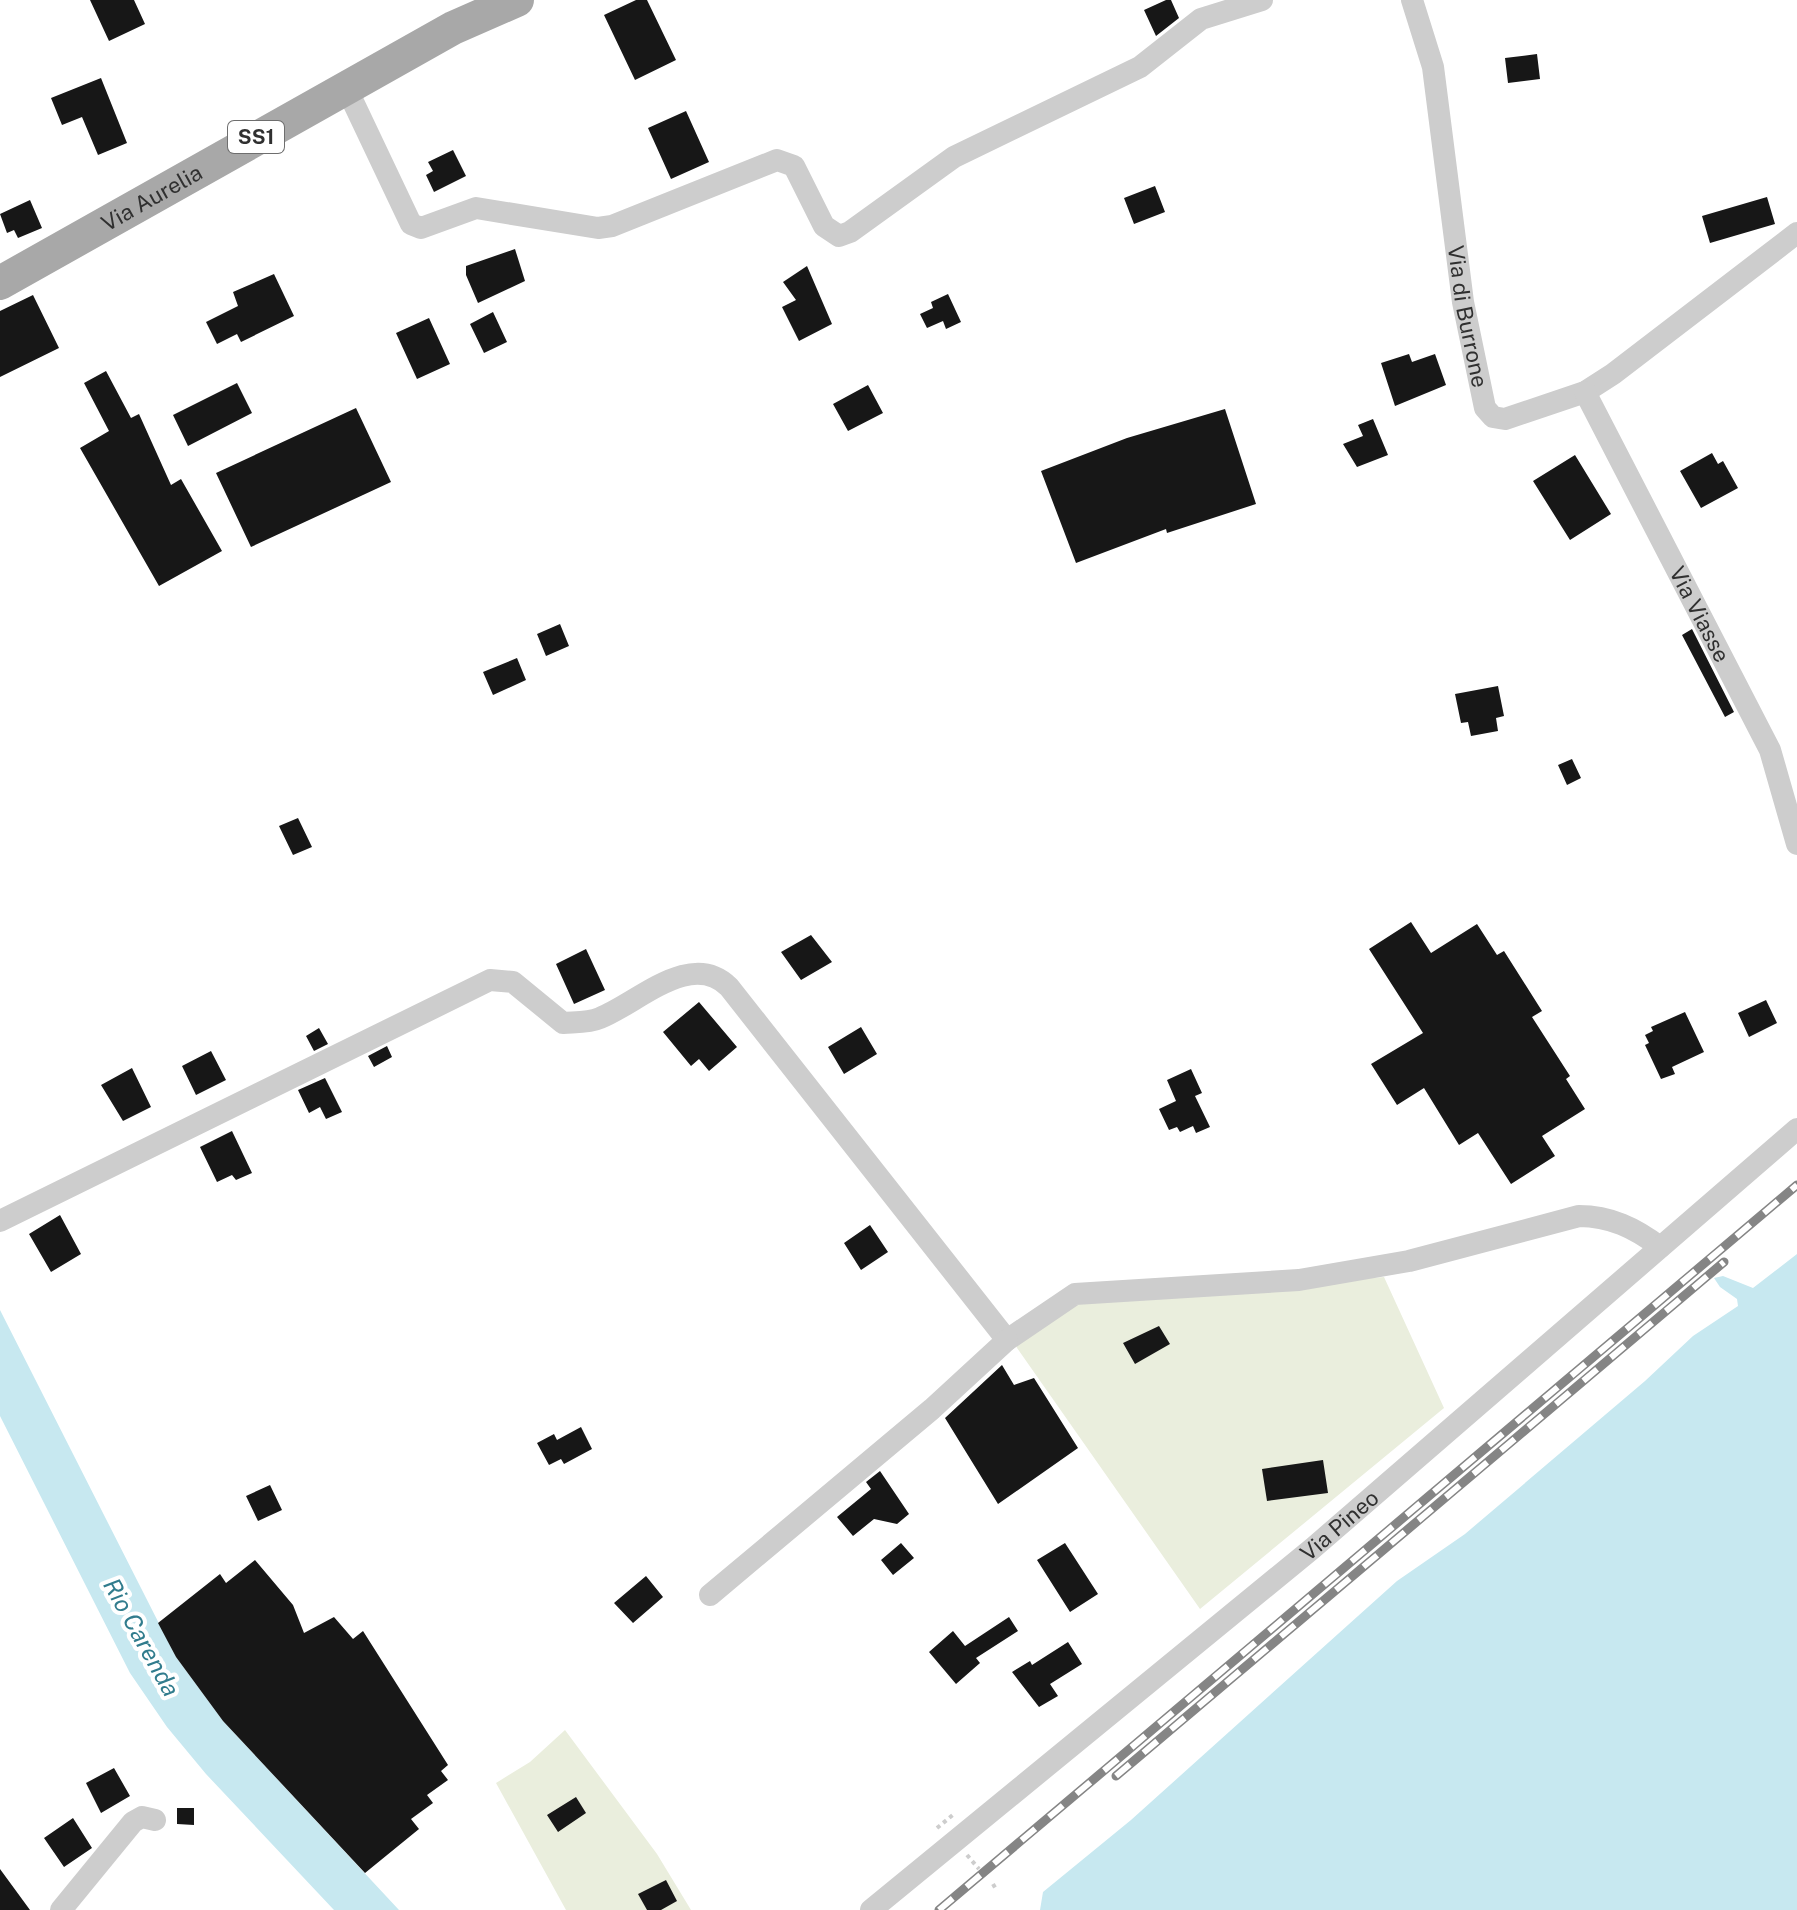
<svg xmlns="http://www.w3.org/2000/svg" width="1797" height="1910" viewBox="0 0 1797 1910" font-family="'Public Sans',sans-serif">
  <rect width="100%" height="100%" fill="#fff"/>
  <path fill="#eaeedd" d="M 1384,1277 L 1444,1408 L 1200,1609 L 1015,1345 L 1065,1308 L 1093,1300 Z
    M 565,1730 L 657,1854 L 691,1910 L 566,1910 L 496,1783 L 530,1762 Z"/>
  <path fill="#c7e8f0" d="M 1797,1254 L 1797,1910 L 1040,1910 L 1043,1892 L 1131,1820 L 1397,1581 L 1465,1534 L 1645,1381 L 1693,1336 L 1738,1306 L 1737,1299 L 1720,1287 L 1714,1278 L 1723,1276 L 1753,1288 Z
    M 0,1310 L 176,1657 L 223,1721 L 399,1910 L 334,1910 L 206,1774 L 167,1727 L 130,1673 L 0,1416 Z"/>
  <path fill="#171717" d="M 90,0 L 134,0 L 145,24 L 109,41 Z
    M 636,0 L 647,0 L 676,60 L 635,80 L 604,15 Z
    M 1166,0 L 1171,0 L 1179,18 L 1156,36 L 1144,10 Z
    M 1537,54 L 1540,79 L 1508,83 L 1505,58 Z
    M 101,78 L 127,143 L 98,155 L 82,117 L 62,125 L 51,98 Z
    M 686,111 L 709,162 L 671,179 L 648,128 Z
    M 453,150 L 466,176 L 434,192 L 426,175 L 433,171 L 428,162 Z
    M 1155,186 L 1165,212 L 1134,224 L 1124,198 Z
    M 1767,197 L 1775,224 L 1710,243 L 1702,216 Z
    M 30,200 L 42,228 L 18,238 L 14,230 L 7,233 L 0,214 Z
    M 515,249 L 525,281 L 478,303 L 466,275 L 466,266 Z
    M 807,266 L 832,324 L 799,341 L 782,307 L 796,300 L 783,282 Z
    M 274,274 L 294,316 L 241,342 L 237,334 L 217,344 L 206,322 L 238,306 L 233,292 Z
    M 948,294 L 961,322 L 946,329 L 943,321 L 927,328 L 920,314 L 933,308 L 931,302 Z
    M 33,295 L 59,348 L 0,377 L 0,311 Z
    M 493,312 L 507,342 L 484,353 L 470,324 Z
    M 429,318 L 450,364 L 417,379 L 396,333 Z
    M 1409,354 L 1412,362 L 1435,354 L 1446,385 L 1395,406 L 1381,363 Z
    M 106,371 L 131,418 L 139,414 L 171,485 L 181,479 L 222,551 L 159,586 L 80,448 L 109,431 L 84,383 Z
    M 237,383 L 252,413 L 188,446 L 173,415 Z
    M 868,385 L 883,413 L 848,431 L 833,404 Z
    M 356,408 L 391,482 L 251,547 L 216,473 Z
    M 1225,409 L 1256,504 L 1167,533 L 1166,529 L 1076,563 L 1041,471 L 1127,438 Z
    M 1373,419 L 1388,455 L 1357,467 L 1343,444 L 1363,436 L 1358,425 Z
    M 1712,453 L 1718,464 L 1723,461 L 1738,488 L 1701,508 L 1680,471 Z
    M 1575,455 L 1611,514 L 1570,540 L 1533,481 Z
    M 560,624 L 569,646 L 546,656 L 537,634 Z
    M 1692,629 L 1734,712 L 1725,717 L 1682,635 Z
    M 517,658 L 526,680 L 493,695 L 483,672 Z
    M 1498,686 L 1504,716 L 1496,718 L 1498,731 L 1471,736 L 1468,722 L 1461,723 L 1455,694 Z
    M 1572,759 L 1581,778 L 1567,785 L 1558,765 Z
    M 298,818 L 312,847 L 293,855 L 279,826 Z
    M 1411,922 L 1431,953 L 1477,924 L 1497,955 L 1504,951 L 1542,1011 L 1532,1017 L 1570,1076 L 1566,1079 L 1585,1109 L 1542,1136 L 1555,1156 L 1511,1184 L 1478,1133 L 1459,1145 L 1424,1088 L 1397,1105 L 1371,1064 L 1423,1033 L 1369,949 Z
    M 811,935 L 832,962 L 801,980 L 781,952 Z
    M 586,949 L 605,990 L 574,1004 L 556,964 Z
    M 1766,1000 L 1777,1023 L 1749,1037 L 1738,1013 Z
    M 699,1002 L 737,1047 L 709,1071 L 699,1059 L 691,1066 L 663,1032 Z
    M 1685,1012 L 1704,1052 L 1672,1067 L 1675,1074 L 1661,1079 L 1645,1045 L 1649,1043 L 1645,1035 L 1653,1031 L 1651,1027 Z
    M 861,1027 L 877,1054 L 844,1074 L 828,1047 Z
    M 319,1028 L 328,1044 L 314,1051 L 306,1036 Z
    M 387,1046 L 392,1057 L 374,1067 L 368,1056 Z
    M 211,1051 L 226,1080 L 196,1095 L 182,1066 Z
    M 132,1068 L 151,1107 L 123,1121 L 101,1085 Z
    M 1191,1069 L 1202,1093 L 1195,1096 L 1210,1127 L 1196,1133 L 1193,1126 L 1180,1132 L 1177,1127 L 1169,1130 L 1159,1109 L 1176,1101 L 1167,1080 Z
    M 325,1078 L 342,1112 L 326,1119 L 320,1107 L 309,1113 L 298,1090 Z
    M 232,1131 L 252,1173 L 236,1180 L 232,1175 L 217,1182 L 200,1147 Z
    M 60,1215 L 81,1254 L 51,1272 L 29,1234 Z
    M 870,1225 L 888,1252 L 861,1270 L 844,1243 Z
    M 1159,1326 L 1170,1344 L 1135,1364 L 1123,1343 Z
    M 1002,1365 L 1014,1385 L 1034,1378 L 1078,1448 L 998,1504 L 945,1418 Z
    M 581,1427 L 592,1449 L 564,1464 L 561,1459 L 549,1465 L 537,1443 L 554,1434 L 557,1440 Z
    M 1323,1460 L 1328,1493 L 1267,1501 L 1262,1469 Z
    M 880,1471 L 909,1514 L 897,1524 L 874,1519 L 853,1536 L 837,1517 L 871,1489 L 866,1482 Z
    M 270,1485 L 282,1510 L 258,1521 L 246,1496 Z
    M 901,1543 L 914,1558 L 893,1575 L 881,1560 Z
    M 1065,1543 L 1098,1594 L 1070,1612 L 1037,1560 Z
    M 255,1560 L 293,1605 L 304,1633 L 334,1617 L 353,1639 L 363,1631 L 448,1765 L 441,1771 L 448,1780 L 427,1795 L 433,1803 L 411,1819 L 419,1829 L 365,1873 L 223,1721 L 176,1657 L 158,1623 L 220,1574 L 226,1583 Z
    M 646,1576 L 663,1597 L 633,1623 L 614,1603 Z
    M 1009,1617 L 1018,1631 L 976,1658 L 980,1663 L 956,1684 L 929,1652 L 953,1631 L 965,1646 Z
    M 1068,1642 L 1082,1664 L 1050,1684 L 1058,1696 L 1039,1707 L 1012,1672 L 1030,1661 L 1032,1665 Z
    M 114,1768 L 130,1796 L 101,1813 L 86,1783 Z
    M 576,1797 L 586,1813 L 558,1832 L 547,1815 Z
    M 177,1808 L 194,1808 L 194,1825 L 177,1824 Z
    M 73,1818 L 92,1848 L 64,1867 L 44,1838 Z
    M 0,1869 L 30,1910 L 0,1910 Z
    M 666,1880 L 677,1901 L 661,1910 L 647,1910 L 638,1894 Z"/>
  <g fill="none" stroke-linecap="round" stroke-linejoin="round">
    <path stroke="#cdcdcd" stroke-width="4" stroke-dasharray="4 4" stroke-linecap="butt" d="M 937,1828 L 954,1814
      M 967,1855 L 979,1869
      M 993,1884 L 997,1891"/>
    <g stroke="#cdcdcd" stroke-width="22">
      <path id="s1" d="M 1412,0 L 1433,67 L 1463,302 L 1485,408 L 1493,417 L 1505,419 L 1585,392 L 1613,374 L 1797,233"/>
      <path d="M 346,87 L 411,224 L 421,228 L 476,208 L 598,228 L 612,226 L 777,160 L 794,166 L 824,226 L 839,236 L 850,232 L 954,157 L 1140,67 L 1201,19 L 1262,0"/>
      <path id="s2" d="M 1585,392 L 1770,750 L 1797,844"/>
      <path d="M 0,1221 L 490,980 L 513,982 L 563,1023 C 574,1022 589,1023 600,1018 C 638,1003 691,949 729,987 L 1007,1340 L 1075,1294 L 1299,1280 L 1409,1261 L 1579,1216 C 1610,1216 1635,1228 1660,1247"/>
      <path d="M 710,1595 L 932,1409 L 1007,1340"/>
      <path d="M 61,1910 L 133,1822 L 142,1817 L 155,1820"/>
      <path id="s3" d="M 871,1910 L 1313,1548 L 1797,1129"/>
    </g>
    <path stroke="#a8a8a8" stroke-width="34" id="s4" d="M 0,283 L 453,28 L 517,0"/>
    <g stroke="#858585" stroke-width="9">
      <path id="rail" d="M 1116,1776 L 1724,1262
        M 939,1910 L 1797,1185"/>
    </g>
    <use href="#rail" stroke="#fff" stroke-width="6" stroke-dasharray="18" stroke-linecap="butt"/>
  </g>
  <g text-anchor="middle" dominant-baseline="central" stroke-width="8" stroke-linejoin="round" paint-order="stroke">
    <rect fill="#fff" stroke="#6e6e6e" stroke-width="2" x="228" y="121" width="56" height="32" rx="6"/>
    <g font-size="20" font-weight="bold" fill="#303030">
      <text x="256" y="137">SS1</text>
    </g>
    <g font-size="22" fill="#303030" stroke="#fff">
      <text stroke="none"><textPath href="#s4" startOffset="174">Via Aurelia</textPath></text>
      <text stroke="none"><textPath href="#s1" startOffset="322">Via di Burrone</textPath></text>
      <text stroke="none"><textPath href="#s2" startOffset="250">Via Viasse</textPath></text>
      <text stroke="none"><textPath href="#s3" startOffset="606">Via Pineo</textPath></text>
    </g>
    <g font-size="24" font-style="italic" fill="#317c8d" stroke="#fff">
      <text transform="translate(142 1637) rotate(61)">Rio Carenda</text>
    </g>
  </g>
</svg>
